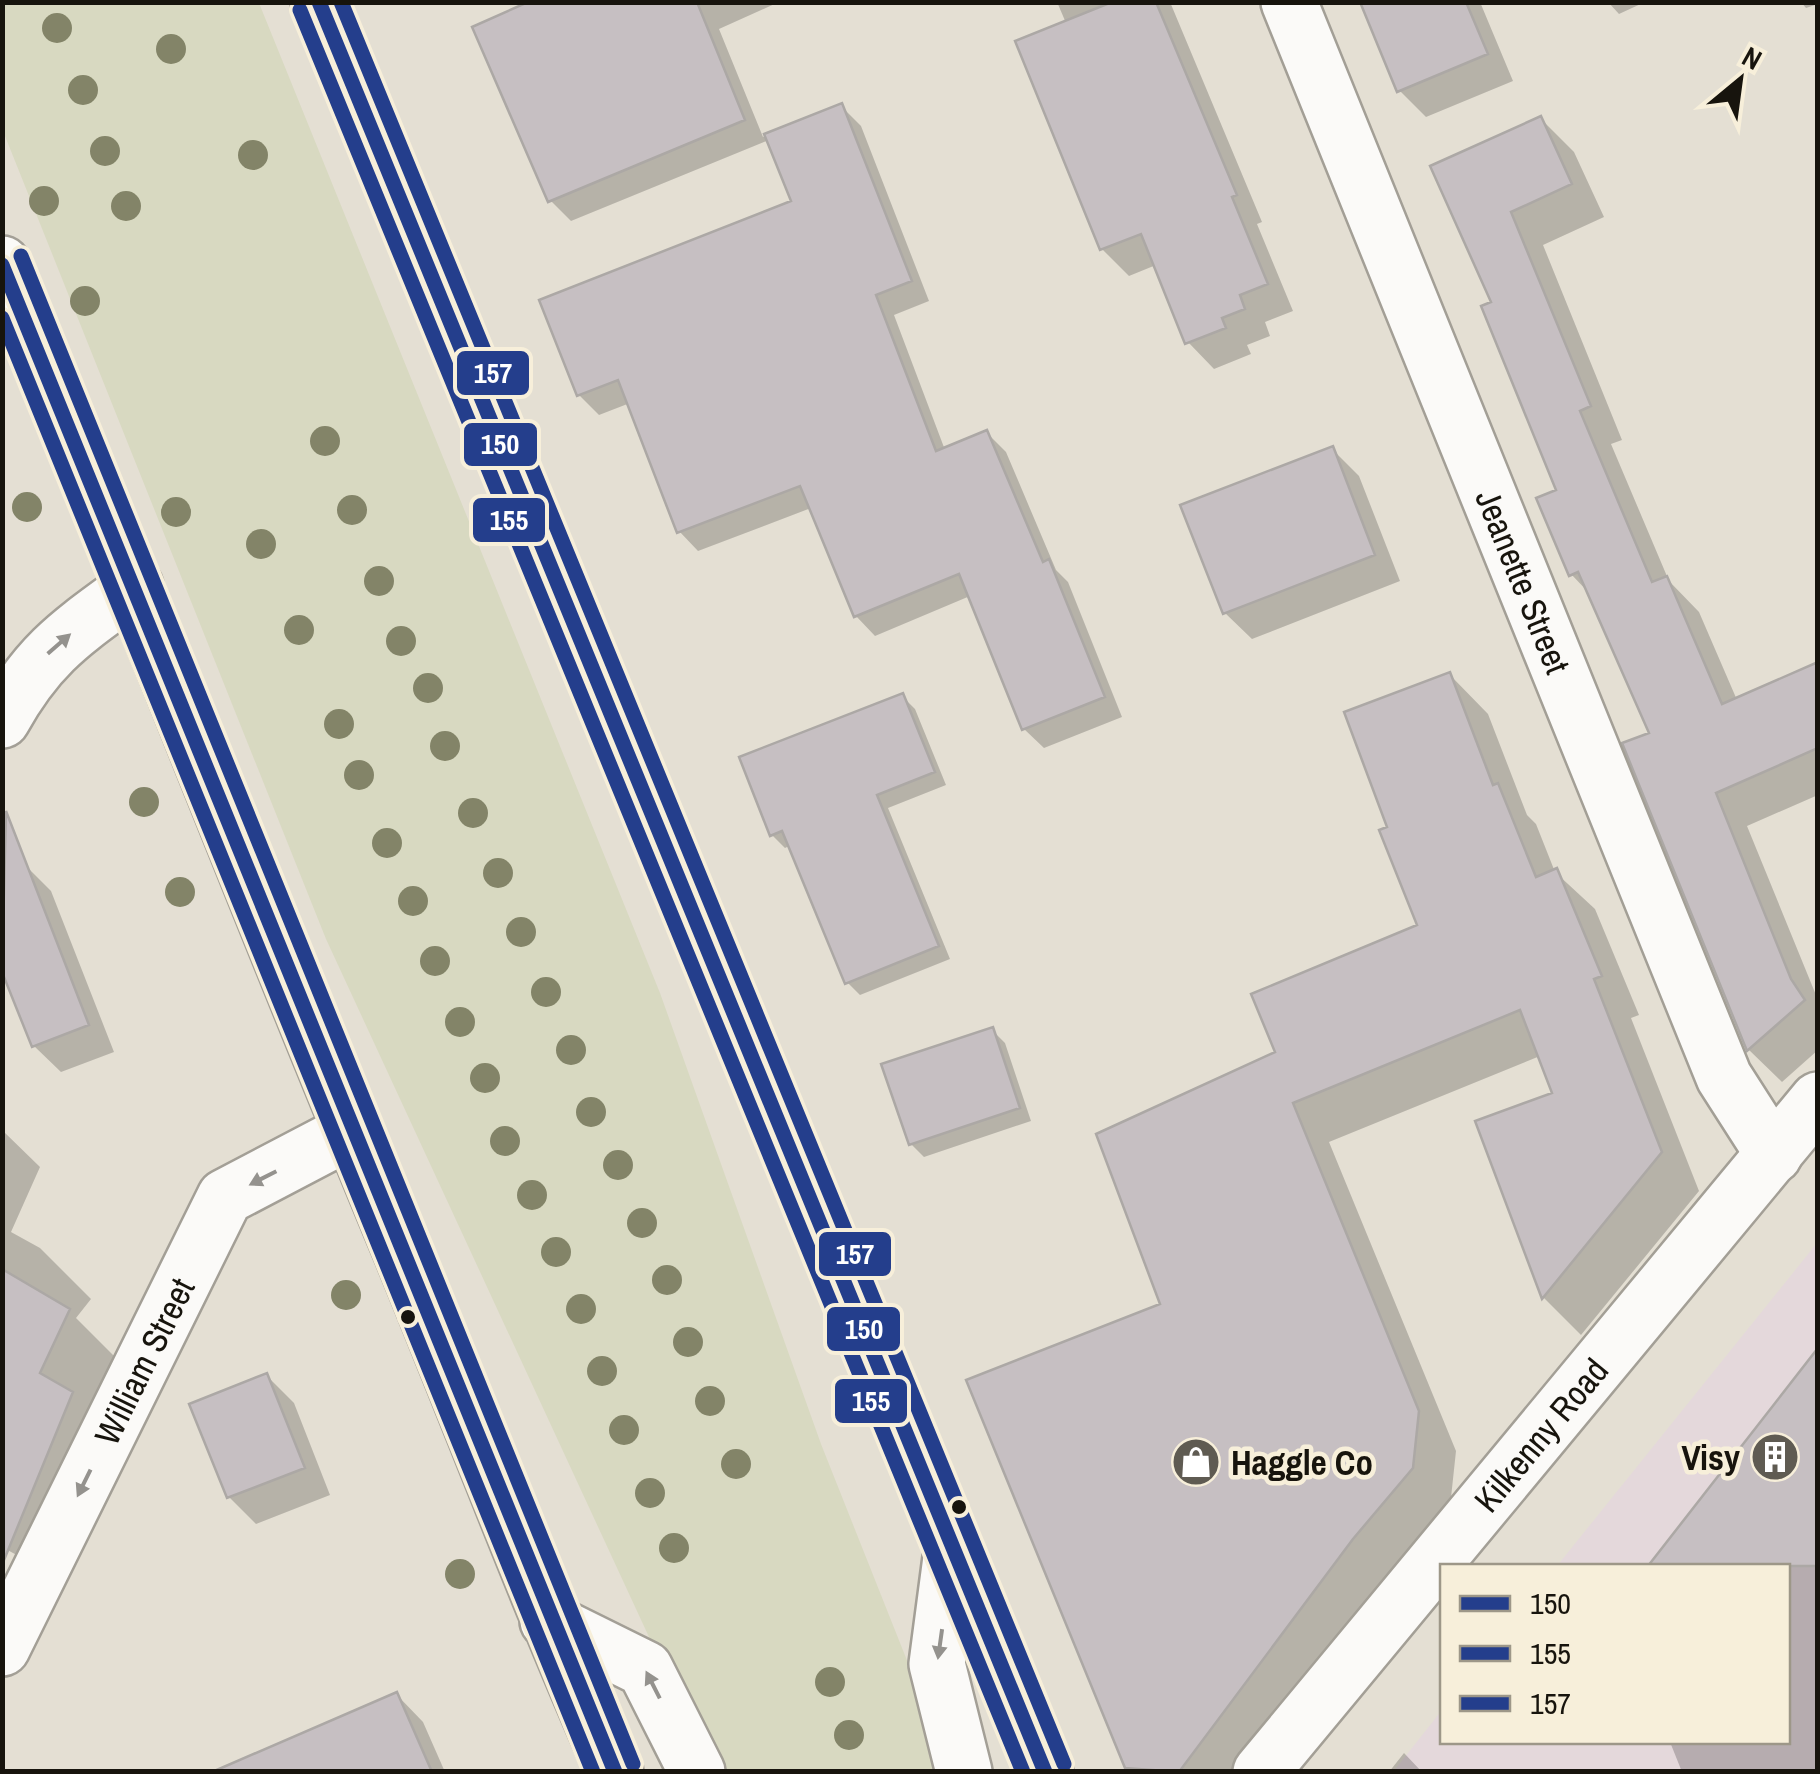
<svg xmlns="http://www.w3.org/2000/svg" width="1820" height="1774" viewBox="0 0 1820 1774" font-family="'Archivo Narrow',sans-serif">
  <rect width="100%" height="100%" fill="#e4dfd3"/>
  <path fill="#e4d8db" d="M 1817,1243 L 1817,1771 L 1393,1772 L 1442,1710 L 1442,1742 L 1788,1742 L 1788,1566 L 1557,1566 Z"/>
  <path fill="#d8d9c1" d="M 3,3 L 259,3 L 660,993 L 821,1444 L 939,1741 L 942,1771 L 711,1771 L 326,939 L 3,131 Z"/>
  <path fill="#0003" d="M 535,2 L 779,2 L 719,29 L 763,137 L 841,106 L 861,126 L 929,301 L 894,315 L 945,450 L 987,433 L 1006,452 L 1056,570 L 1068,582 L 1122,717 L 1044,748 L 1024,729 L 970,596 L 875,636 L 856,616 L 811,508 L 698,551 L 679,531 L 630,403 L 599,415 L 579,395 L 794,203 L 769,140 L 571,221 L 550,200 Z
    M 1057,2 L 1170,2 L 1262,222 L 1257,224 L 1293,311 L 1265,322 L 1270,336 L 1247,345 L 1251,354 L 1214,369 L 1188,342 L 1156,265 L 1129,276 L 1102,249 L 1066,23 Z
    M 1363,2 L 1480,2 L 1513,81 L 1426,117 L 1399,90 Z
    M 1608,2 L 1645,2 L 1619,14 Z
    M 1801,2 L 1818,2 L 1818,4 L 1806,8 Z
    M 1541,119 L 1574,152 L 1604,217 L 1543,245 L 1622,440 L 1611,444 L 1669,581 L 1699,612 L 1737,700 L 1818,666 L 1818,795 L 1747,826 L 1818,1000 L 1818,1050 L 1782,1082 L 1749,1050 L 1626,744 L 1652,734 L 1589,593 L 1571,574 L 1560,491 L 1494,303 L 1433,168 Z
    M 1332,449 L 1359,476 L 1400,581 L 1252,639 L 1225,613 Z
    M 1450,675 L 1488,714 L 1527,815 L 1536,824 L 1555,872 L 1595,909 L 1639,1015 L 1631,1018 L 1699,1191 L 1581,1335 L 1544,1298 L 1479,1122 L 1555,1095 L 1540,1056 L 1329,1142 L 1456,1451 L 1450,1507 L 1246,1772 L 1132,1772 L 1127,1766 L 1163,1306 L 1279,1053 L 1420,927 L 1390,828 Z
    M 902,696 L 915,709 L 946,785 L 888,808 L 950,959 L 860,995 L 847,982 L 791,845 L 785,848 L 772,835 Z
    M 25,865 L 51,891 L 114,1052 L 61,1072 L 34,1046 L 2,965 L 2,873 Z
    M 992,1030 L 1005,1043 L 1031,1121 L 924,1157 L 911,1144 Z
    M 2,1130 L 40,1167 L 11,1232 L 40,1248 L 91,1299 L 76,1318 L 120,1362 L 122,1445 L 66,1582 L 2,1547 Z
    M 1818,1352 L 1818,1772 L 1682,1772 L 1670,1742 L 1788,1742 L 1788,1566 L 1651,1566 Z
    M 267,1376 L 294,1403 L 330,1495 L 256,1524 L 229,1497 Z
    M 397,1695 L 423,1722 L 445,1772 L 252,1772 Z
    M 1404,1753 L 1422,1772 L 1389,1772 Z"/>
  <path fill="#c6bfc2" stroke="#aca8a5" stroke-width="2.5" d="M 528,2 L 697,2 L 745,120 L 548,202 L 472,27 Z
    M 1112,2 L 1156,2 L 1237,195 L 1232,197 L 1268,284 L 1240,295 L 1245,309 L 1222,318 L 1226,328 L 1185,344 L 1141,234 L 1100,250 L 1015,41 Z
    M 1360,2 L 1466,2 L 1488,54 L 1397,92 Z
    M 842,103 L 912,281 L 876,295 L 936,451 L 987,430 L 1043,562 L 1049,559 L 1105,697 L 1022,730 L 959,574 L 854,617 L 800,486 L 677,533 L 618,380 L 577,396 L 539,300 L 791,201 L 764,134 Z
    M 1541,116 L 1572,184 L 1511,212 L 1591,406 L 1580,411 L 1652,582 L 1667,576 L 1722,704 L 1818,662 L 1818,748 L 1716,793 L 1791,979 L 1805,1000 L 1747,1051 L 1622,743 L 1649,733 L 1578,572 L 1569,576 L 1536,498 L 1556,490 L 1481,306 L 1491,302 L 1430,166 Z
    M 1333,446 L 1375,555 L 1223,614 L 1180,505 Z
    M 1450,672 L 1493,785 L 1498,783 L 1536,877 L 1557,868 L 1602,976 L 1594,979 L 1662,1152 L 1542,1299 L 1475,1121 L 1552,1093 L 1520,1010 L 1293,1103 L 1419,1411 L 1413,1468 L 1353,1539 L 1179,1772 L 1125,1768 L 966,1380 L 1160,1304 L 1096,1134 L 1275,1052 L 1251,994 L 1417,925 L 1379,830 L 1387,827 L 1344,712 Z
    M 903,693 L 935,772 L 877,795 L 939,946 L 845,984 L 782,831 L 770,836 L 739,757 Z
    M 6,811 L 89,1025 L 32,1047 L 2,972 Z
    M 993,1027 L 1020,1108 L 909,1145 L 881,1064 Z
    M 2,1269 L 70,1309 L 40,1373 L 73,1392 L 4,1560 Z
    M 1818,1348 L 1818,1566 L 1648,1566 Z
    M 267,1373 L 305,1468 L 227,1498 L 189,1404 Z
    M 397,1692 L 432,1772 L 212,1772 Z"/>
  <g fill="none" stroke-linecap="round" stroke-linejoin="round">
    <g stroke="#a39f96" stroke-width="60">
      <g id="street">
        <path id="s1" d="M 1289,2 L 1724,1077 L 1774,1155"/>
        <path d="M 2,720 C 40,651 74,631 135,586"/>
        <path id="s2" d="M 2,1648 L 225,1197 L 349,1132"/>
      </g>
    </g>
    <g stroke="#a39f96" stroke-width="60">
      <g id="secondary">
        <path id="s3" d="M 1261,1772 L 1818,1100"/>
      </g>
    </g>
    <g stroke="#a39f96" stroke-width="60">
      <path id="highway" d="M 319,2 L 1045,1772
        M 2,264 C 137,592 264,923 401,1250 C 473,1424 538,1600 615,1772
        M 952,1550 L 937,1664 L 964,1772
        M 548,1621 L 645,1669 L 697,1772"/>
    </g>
    <use href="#street" stroke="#fbfaf8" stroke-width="55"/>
    <use href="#secondary" stroke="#fbfaf8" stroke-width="55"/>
    <use href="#highway" stroke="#fbfaf8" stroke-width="55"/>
    <g stroke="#f7efda" stroke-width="22">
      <path id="bus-1" d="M 319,2 L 1045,1772
        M 2,265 L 615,1772"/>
    </g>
    <g stroke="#f7efda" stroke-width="22">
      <path id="bus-2" d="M 300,10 L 1023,1772
        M 2,318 L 593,1772"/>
    </g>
    <g stroke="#f7efda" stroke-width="22">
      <path id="bus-3" d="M 341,2 L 1064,1764
        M 21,256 L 633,1764"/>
    </g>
    <use href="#bus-1" stroke="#243e8c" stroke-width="15"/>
    <use href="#bus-2" stroke="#243e8c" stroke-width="15"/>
    <use href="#bus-3" stroke="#243e8c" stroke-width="15"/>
  </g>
  <g fill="#838468">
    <circle cx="57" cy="28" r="15"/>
    <circle cx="171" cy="49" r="15"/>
    <circle cx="83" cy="90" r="15"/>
    <circle cx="105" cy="151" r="15"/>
    <circle cx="253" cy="155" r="15"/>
    <circle cx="44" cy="201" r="15"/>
    <circle cx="126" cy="206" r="15"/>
    <circle cx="85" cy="301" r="15"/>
    <circle cx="325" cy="441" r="15"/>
    <circle cx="27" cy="507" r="15"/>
    <circle cx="352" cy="510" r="15"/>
    <circle cx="176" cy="512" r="15"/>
    <circle cx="261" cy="544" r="15"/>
    <circle cx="379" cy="581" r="15"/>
    <circle cx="299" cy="630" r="15"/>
    <circle cx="401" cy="641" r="15"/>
    <circle cx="428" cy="688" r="15"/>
    <circle cx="339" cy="724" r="15"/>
    <circle cx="445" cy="746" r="15"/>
    <circle cx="359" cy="775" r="15"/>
    <circle cx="144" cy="802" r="15"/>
    <circle cx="473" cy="813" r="15"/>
    <circle cx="387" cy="843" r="15"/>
    <circle cx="498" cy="873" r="15"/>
    <circle cx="180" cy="892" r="15"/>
    <circle cx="413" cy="901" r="15"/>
    <circle cx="521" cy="932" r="15"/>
    <circle cx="435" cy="961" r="15"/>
    <circle cx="546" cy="992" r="15"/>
    <circle cx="460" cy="1022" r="15"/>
    <circle cx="571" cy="1050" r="15"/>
    <circle cx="485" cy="1078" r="15"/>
    <circle cx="591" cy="1112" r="15"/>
    <circle cx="505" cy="1141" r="15"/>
    <circle cx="618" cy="1165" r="15"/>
    <circle cx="532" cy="1195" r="15"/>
    <circle cx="642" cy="1223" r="15"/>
    <circle cx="556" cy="1252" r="15"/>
    <circle cx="667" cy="1280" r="15"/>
    <circle cx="346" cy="1295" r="15"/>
    <circle cx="581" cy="1309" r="15"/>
    <circle cx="688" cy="1342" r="15"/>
    <circle cx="602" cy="1371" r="15"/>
    <circle cx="710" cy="1401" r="15"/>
    <circle cx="624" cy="1430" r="15"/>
    <circle cx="736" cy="1464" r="15"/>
    <circle cx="650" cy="1493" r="15"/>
    <circle cx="674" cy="1548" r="15"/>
    <circle cx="460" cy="1574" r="15"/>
    <circle cx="830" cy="1682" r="15"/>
    <circle cx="849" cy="1735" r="15"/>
  </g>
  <defs><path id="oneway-solid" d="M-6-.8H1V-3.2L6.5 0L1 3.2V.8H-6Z" transform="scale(2.5)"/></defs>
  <g fill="#94928e">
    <use href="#oneway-solid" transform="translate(59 644) rotate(-41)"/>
    <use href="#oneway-solid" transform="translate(263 1178) rotate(153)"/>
    <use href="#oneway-solid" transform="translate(84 1483) rotate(116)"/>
    <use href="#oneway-solid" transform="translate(940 1644) rotate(98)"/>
    <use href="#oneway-solid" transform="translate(653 1685) rotate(-117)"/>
  </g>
  <defs>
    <g id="building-disc" transform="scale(2.5)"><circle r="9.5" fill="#5f5b52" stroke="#f7efda"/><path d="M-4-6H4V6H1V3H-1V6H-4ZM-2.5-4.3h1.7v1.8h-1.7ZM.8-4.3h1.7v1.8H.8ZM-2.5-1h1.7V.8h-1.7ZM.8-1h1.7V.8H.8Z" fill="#fff"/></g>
    <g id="shop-disc" transform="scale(2.5)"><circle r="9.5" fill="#5f5b52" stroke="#f7efda"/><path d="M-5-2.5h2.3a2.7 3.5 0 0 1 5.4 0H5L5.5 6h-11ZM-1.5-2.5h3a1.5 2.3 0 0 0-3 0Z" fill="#fff"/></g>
  </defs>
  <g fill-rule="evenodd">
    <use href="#building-disc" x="1775" y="1457"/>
    <use href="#shop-disc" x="1196" y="1462"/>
  </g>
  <g fill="#17140d" stroke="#f7efda" stroke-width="4">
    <circle cx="408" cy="1317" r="9"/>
    <circle cx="959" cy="1507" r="9"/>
  </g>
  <g text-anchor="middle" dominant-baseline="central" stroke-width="9" stroke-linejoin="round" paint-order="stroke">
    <g font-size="35" fill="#17140d" stroke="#f7efda">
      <text stroke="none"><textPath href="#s1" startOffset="625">Jeanette Street</textPath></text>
      <text stroke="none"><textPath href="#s2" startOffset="320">William Street</textPath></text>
      <text stroke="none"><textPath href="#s3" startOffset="438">Kilkenny Road</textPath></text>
    </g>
    <g font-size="35" font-weight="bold" fill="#17140d" stroke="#f7efda" text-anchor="end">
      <text x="1740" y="1457">Visy</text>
      <text x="1231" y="1462" text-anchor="start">Haggle Co</text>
    </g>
  </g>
  <g stroke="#f7efda" stroke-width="4">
    <rect x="455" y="349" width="76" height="48" rx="10" fill="#243e8c"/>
    <rect x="462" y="421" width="77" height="47" rx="10" fill="#243e8c"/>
    <rect x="471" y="496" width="76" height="48" rx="10" fill="#243e8c"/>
    <rect x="817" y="1230" width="76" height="48" rx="10" fill="#243e8c"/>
    <rect x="825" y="1305" width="77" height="48" rx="10" fill="#243e8c"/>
    <rect x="833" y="1377" width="76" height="48" rx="10" fill="#243e8c"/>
  </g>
  <g font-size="28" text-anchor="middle" font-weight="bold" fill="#fff">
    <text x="493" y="383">157</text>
    <text x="500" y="454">150</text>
    <text x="509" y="530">155</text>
    <text x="855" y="1264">157</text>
    <text x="864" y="1339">150</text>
    <text x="871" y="1411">155</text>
  </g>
  <rect width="1820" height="1774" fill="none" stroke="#17140d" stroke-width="10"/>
  <rect x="1440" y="1564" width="350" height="180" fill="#f7efda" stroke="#9d9788" stroke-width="2.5"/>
  <rect x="1460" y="1596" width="50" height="15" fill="#243e8c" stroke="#9d9788" stroke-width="2.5"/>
  <text x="1530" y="1614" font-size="30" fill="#17140d">150</text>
  <rect x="1460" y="1646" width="50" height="15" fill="#243e8c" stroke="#9d9788" stroke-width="2.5"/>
  <text x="1530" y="1664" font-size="30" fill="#17140d">155</text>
  <rect x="1460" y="1696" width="50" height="15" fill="#243e8c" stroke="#9d9788" stroke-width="2.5"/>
  <text x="1530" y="1714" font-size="30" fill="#17140d">157</text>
  <g transform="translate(1740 80) rotate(29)" stroke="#f7efda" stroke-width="8" paint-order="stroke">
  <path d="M0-8L18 38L0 25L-18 38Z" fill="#17140d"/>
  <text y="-15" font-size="28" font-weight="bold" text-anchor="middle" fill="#17140d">N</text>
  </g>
</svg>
